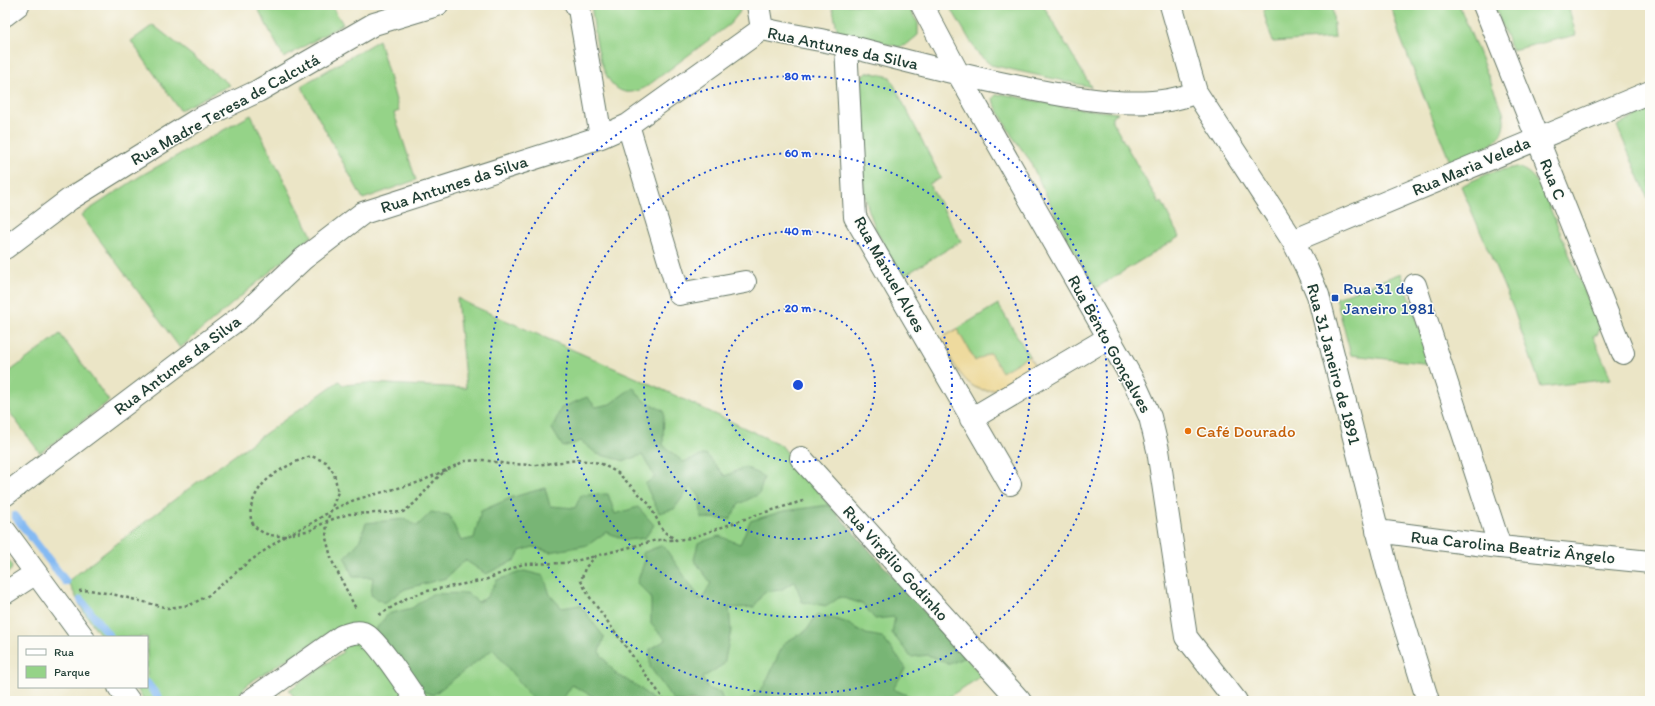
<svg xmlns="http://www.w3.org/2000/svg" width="1655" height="706" viewBox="0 0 1655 706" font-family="Itim,sans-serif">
  <rect width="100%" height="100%" fill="#fdfcf7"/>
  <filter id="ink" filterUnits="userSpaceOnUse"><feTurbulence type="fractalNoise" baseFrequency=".025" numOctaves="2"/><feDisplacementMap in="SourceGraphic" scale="8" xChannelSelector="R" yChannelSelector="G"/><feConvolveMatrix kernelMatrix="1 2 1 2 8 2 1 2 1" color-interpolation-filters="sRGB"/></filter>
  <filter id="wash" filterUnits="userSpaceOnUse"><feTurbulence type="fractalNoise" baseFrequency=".012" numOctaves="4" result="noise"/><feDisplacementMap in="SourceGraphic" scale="16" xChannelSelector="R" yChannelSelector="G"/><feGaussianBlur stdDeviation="0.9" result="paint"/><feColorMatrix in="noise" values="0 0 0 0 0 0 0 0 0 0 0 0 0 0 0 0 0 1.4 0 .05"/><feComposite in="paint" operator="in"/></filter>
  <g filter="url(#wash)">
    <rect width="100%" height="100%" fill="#ebe5c6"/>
    <path fill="#95d388" stroke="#5a885e" d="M 256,5 L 331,5 L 343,24 L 284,58 Z
      M 591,5 L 742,5 L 739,13 L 730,24 L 646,87 C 599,113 596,34 591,5 Z
      M 832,5 L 914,5 L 915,8 L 911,12 L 918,23 L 918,35 L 906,45 L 900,47 L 838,34 Z
      M 949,5 L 1043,5 L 1091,87 L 991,65 L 978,54 Z
      M 1266,5 L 1332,5 L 1335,38 L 1273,42 L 1263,11 L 1266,9 Z
      M 1391,5 L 1459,5 L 1503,112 C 1511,146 1475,152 1450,162 L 1399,34 Z
      M 1494,5 L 1568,5 L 1576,35 L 1512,50 Z
      M 153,25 L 230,85 L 180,110 L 131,41 Z
      M 379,40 L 399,111 L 394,113 L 416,180 L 363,199 L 301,86 Z
      M 869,72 L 890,77 L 941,178 L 929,184 L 961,241 L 902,277 L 876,230 L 868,208 L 864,192 L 859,101 L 862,76 Z
      M 1003,94 L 1065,107 L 1118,113 L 1112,116 L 1112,121 L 1159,203 L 1162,202 L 1179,237 L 1096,288 L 1068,241 L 1029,159 L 1012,136 L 994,103 L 993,98 L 996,95 Z
      M 1650,109 L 1650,203 L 1617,126 Z
      M 251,115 L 312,236 L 180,348 L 81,215 L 142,175 Z
      M 1517,167 C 1529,171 1535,178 1542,189 L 1600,328 L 1598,334 L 1593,336 L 1611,379 L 1541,387 L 1513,308 L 1461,186 L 1492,172 Z
      M 1401,273 L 1432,364 L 1351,355 L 1336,298 Z
      M 457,298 L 471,305 L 657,387 L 781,445 L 829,505 L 982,676 L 942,701 L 297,701 L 289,690 L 343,652 L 330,632 L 249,683 L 233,701 L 144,701 L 136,687 L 147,687 L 147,637 L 102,637 L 83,611 L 68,581 L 200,480 L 339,381 L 343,385 L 368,383 L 466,388 Z
      M 998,304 L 1029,356 L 1002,372 L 975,361 L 957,329 Z
      M 60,334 L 109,401 L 40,453 L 5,406 L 5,375 Z
      M 5,557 L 12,565 L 11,570 L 5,575 Z"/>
    <path fill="#78b574" stroke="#4c7954" d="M 633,387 L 643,400 L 664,411 L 663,445 L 683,462 L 706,454 L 725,476 L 745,467 L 764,477 L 759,494 L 739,504 L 730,519 L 701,518 L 700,497 L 691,486 L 674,509 L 659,513 L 645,484 L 655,477 L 642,455 L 625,461 L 597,454 L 581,441 L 563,447 L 552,429 L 561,408 L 587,397 L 596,407 L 610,404 Z
      M 545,488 L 550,506 L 575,508 L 581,495 L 608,494 L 615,514 L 638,507 L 654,525 L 645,538 L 626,540 L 606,532 L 588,545 L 550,552 L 533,547 L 520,551 L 515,560 L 486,574 L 465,560 L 446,578 L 405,589 L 384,603 L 371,595 L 373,577 L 353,577 L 345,558 L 359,542 L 366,523 L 404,519 L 417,526 L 431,512 L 449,515 L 461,541 L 474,538 L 481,511 L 513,497 Z
      M 829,505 L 965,657 L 950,664 L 928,655 L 911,657 L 892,633 L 895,617 L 875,619 L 863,604 L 840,597 L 827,606 L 802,602 L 795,581 L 781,590 L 764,592 L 754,607 L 729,608 L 731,631 L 724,664 L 702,678 L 709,689 L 720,692 L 723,701 L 674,701 L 650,667 L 650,649 L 666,640 L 651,624 L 651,597 L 637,583 L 645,560 L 642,553 L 663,545 L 701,600 L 711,583 L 694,560 L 698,543 L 719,536 L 740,544 L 750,521 L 784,511 Z
      M 524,571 L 544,576 L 550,595 L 562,608 L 580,605 L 604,637 L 599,652 L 616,674 L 639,687 L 654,701 L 597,701 L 596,698 L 572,685 L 563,699 L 564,701 L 534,701 L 493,649 L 433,695 L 414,688 L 375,630 L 388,614 L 412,608 L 432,594 L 467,593 L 478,602 L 487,597 L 497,580 Z
      M 817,614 L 845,622 L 866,634 L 882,637 L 906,668 L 893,689 L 914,698 L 914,701 L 748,701 L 764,686 L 784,643 L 807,630 Z"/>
    <path fill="#eeda9e" stroke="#868c69" d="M 957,329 L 975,361 L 990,353 L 1002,372 L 1029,356 L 1035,366 C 1024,373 1012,381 1000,387 C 968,402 953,361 940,339 Z"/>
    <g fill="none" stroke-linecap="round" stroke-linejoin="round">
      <path stroke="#84baf3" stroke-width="8" d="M 15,516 L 66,582
        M 81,600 L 110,637
        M 147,683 L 161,701"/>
    </g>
  </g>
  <g filter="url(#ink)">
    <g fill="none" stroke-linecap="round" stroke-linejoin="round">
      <g stroke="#667867" stroke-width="24">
        <path id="minor" d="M 576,5 L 579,9 L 601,137
          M 758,5 L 762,29
          M 922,5 L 959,75 L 1135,384 L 1150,417 L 1158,450 L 1186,637 L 1236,701
          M 1171,5 L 1196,92 L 1293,241 L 1306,267 L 1318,295 L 1388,572 L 1428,701
          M 1484,5 L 1623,353
          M 5,15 L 18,5
          M 846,46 L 855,217 L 1010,484
          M 628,125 L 679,294 L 745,282
          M 1293,241 L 1650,92
          M 5,248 L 70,199 L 197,120 L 258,91 L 374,24 L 437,5
          M 1415,285 L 1500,547
          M 971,419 L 1108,338
          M 801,458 L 1020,701
          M 5,495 L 242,316 L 303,259 L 363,213 L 601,137 L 628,125 L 762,29 C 790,35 820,39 848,46 C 907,61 965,77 1025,88 C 1074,98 1149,113 1196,92
          M 5,531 L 83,637
          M 1377,531 L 1500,547 L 1650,562
          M 5,593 L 36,573
          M 119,687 L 129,701
          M 250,701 L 342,636 C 349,634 356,631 363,633 C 375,637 408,688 417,701"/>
      </g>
      <path stroke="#667867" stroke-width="2.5" stroke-dasharray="3 3" stroke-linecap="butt" d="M 292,534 L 311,530 L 327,521 L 349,514 L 403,512 L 415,503 L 435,480 L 446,470
        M 286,536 C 276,536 267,536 259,530 C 241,518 255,490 268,479 C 280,469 296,461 311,456 L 326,462 L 334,473 L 338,492 L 327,521 L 326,538 L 332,561 L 356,609
        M 79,591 L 90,590 L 116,595 L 168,608 L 190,605 L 209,595 L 246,564 L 285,536 L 312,523 L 332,510 L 354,500 L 420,482 L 465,461 L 483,460 L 508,464 L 536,465 L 578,460 L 600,463 L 618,473 L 649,504 L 663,531 L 676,540 L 691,538 L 756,515 L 806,500
        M 379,615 L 407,598 L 427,591 L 485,580 L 523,564 L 566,563 L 596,556
        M 665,701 L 589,596 L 581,581 L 585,568 L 596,556 L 657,540 L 676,540"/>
      <use href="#minor" stroke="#fff" stroke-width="22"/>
    </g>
  </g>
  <g fill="none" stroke="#1d4ed8" stroke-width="2" stroke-dasharray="2 4">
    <circle cx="798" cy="385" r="77"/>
    <circle cx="798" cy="385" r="154"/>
    <circle cx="798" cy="385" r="232"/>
    <circle cx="798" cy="385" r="309"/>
  </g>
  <rect fill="#1a4fb4" stroke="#fdfcf7" stroke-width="1.5" x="1331" y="294" width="8" height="8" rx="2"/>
  <circle fill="#e8710a" stroke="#fdfcf7" stroke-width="1.5" cx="1188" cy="431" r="4"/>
  <g text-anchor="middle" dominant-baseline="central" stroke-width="3" stroke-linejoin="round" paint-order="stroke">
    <g font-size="17" fill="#1f3d34" stroke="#fdfcf7">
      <text transform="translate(843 48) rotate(12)">Rua Antunes da Silva</text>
      <text transform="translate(225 109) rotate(-29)">Rua Madre Teresa de Calcutá</text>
      <text transform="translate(1471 166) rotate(-23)">Rua Maria Veleda</text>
      <text transform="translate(1553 179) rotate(68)">Rua C</text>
      <text transform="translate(454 184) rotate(-18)">Rua Antunes da Silva</text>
      <text transform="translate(890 274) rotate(61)">Rua Manuel Alves</text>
      <text transform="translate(1110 344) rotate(61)">Rua Bento Gonçalves</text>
      <text transform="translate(1334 364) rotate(75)">Rua 31 Janeiro de 1891</text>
      <text transform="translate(177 365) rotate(-37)">Rua Antunes da Silva</text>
      <text transform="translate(1513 547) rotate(6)">Rua Carolina Beatriz Ângelo</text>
      <text transform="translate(896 563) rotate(48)">Rua Virgilio Godinho</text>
    </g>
    <g font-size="17" fill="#164399" stroke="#fdfcf7" text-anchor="start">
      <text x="1343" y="288">Rua 31 de<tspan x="1343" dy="20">Janeiro 1981</tspan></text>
    </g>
    <g font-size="17" fill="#c56008" stroke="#fdfcf7" text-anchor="start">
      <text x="1196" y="431">Café Dourado</text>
    </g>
  </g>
  <circle cx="798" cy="385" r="6" fill="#1d4ed8" stroke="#fdfcf7" stroke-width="2"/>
  <g font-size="12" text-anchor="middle" font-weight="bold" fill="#1d4ed8" stroke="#fdfcf7" stroke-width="3" stroke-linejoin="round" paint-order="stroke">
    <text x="798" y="80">80 m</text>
    <text x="798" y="157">60 m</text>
    <text x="798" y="235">40 m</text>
    <text x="798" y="312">20 m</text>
  </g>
  <rect width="1655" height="706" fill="none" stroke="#fdfcf7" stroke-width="20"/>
  <rect x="18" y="636" width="130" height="52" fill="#fdfcf7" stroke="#a4b0a9"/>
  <rect x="26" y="649" width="20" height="6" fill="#ffffff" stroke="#a4b0a9"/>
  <text x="54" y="656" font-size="12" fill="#1f3d34">Rua</text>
  <rect x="26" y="666" width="20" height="12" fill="#95d388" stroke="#a4b0a9"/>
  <text x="54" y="676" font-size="12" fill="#1f3d34">Parque</text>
</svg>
